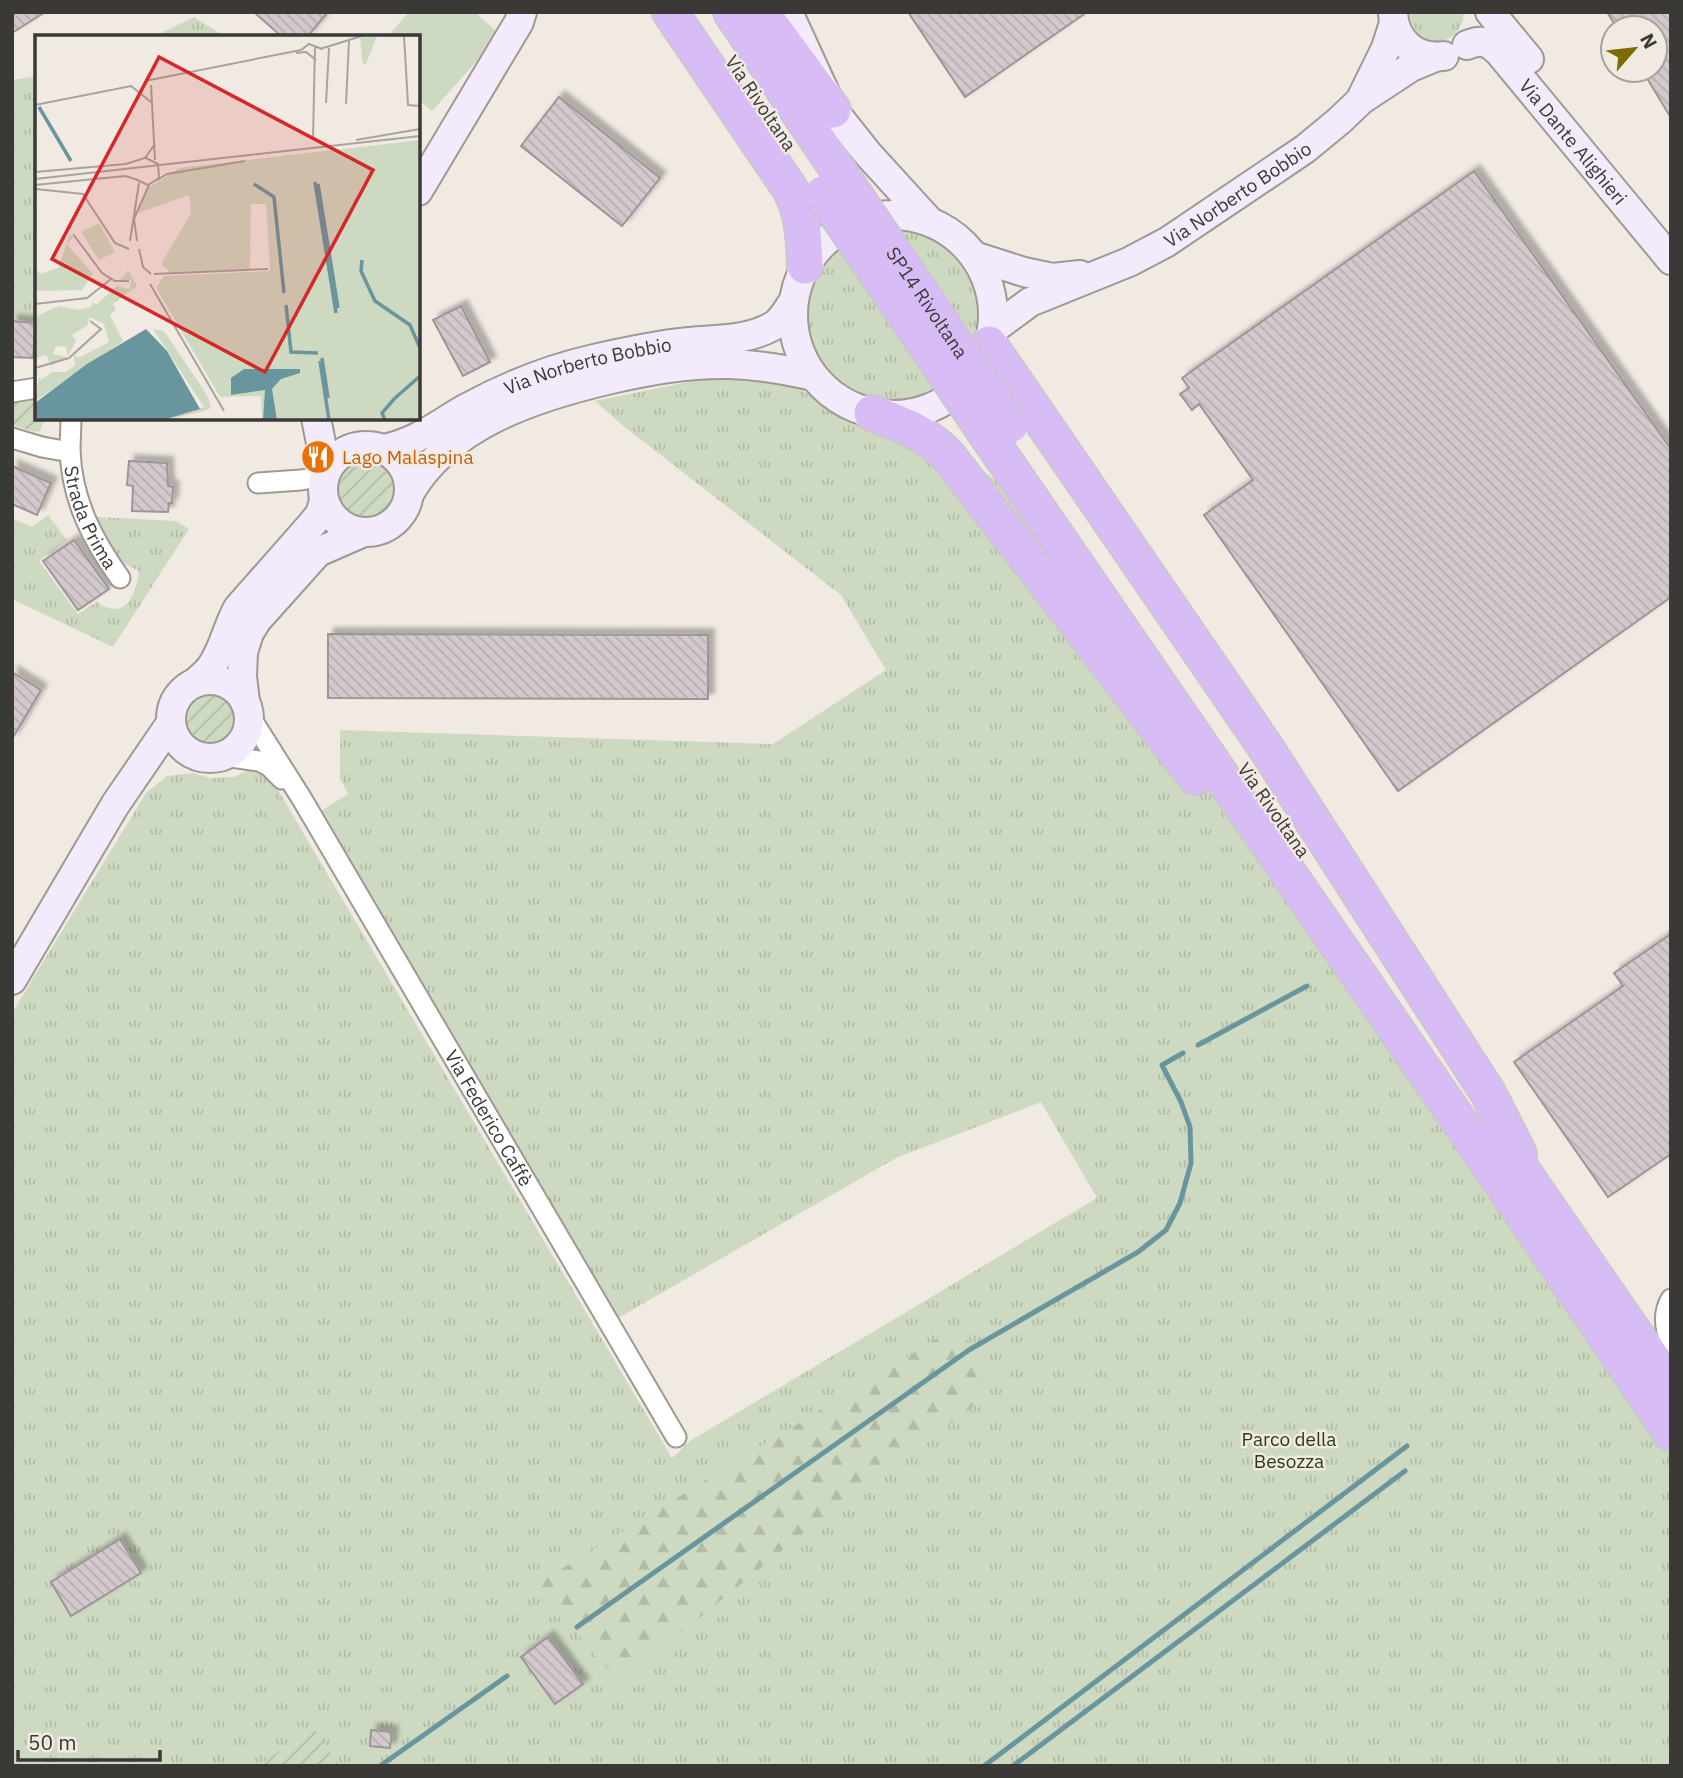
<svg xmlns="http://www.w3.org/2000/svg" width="1683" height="1778" viewBox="0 0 1683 1778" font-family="'IBM Plex Sans',sans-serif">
  <defs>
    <pattern id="grass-tufts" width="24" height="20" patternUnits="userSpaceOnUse" patternTransform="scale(1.75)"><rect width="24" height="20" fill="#ced9c1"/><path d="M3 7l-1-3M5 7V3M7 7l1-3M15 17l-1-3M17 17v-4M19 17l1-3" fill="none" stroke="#b2bba6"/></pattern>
    <pattern id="forest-firs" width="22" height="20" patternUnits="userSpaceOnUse" patternTransform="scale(1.75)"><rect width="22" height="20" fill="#ced9c1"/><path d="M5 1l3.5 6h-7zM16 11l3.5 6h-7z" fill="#b2bba6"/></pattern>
    <pattern id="garden-furrows" width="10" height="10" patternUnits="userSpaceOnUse" patternTransform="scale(1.75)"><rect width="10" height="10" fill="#ced9c1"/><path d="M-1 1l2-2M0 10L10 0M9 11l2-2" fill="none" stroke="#b2bba6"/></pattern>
    <pattern id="building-back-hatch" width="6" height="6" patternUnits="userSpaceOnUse" patternTransform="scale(1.75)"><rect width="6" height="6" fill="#d3c9cd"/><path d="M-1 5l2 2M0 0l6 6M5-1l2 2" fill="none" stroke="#b6adb1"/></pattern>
    <filter id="shadow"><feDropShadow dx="6" dy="-6" stdDeviation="2" flood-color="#0004"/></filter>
  </defs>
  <rect width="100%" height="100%" fill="#f0eae2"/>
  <path fill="url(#grass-tufts)" d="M 1410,12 L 1464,12 L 1464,14 C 1459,52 1411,50 1410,12 Z
    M 194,17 L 221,34 L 220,37 L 153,37 Z
    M 37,76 L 37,322 L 12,319 L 12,80 Z
    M807 315a85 85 0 1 1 170 0a85 85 0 1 1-170 0Z
    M 754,374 L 791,383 L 823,404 L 852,418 L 893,430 L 960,453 L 999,483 L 1671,1445 L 1671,1766 L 12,1766 L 12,1013 L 146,793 L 167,776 L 193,773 L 210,778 L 234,777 L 248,770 L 262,772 L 275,785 L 672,1458 L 690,1441 L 1097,1198 L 1041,1102 L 896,1158 L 618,1318 L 321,811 L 348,794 L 340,778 L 340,730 L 773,744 L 886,670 L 841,595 L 622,425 L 595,401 L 713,377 Z
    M 48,515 L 67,540 L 39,561 L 78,614 L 97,602 C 125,622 136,595 139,571 C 132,567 124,564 118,559 C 107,549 102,530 97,517 L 176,521 L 189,529 L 113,647 L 12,599 L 12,518 L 32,527 Z"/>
  <path fill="url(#forest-firs)" d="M 949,1331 C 956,1334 963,1336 969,1342 C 982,1357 986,1384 979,1402 L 811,1527 L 619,1683 L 537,1584 Z"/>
  <path fill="url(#garden-furrows)" d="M 37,399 L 37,418 L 45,418 L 40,431 L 36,432 L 12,425 L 12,402 Z
    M333 489a33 33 0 1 1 66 0a33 33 0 1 1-66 0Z
    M181 719a29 29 0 1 1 58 0a29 29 0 1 1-58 0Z
    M 314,1728 L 339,1766 L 259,1766 L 259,1765 Z"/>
  <path fill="#ced9c1" d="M 409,12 L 475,12 L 500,35 L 432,111 L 418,99 L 418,37 L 387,37 Z"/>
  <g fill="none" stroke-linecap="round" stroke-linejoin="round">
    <path stroke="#69969e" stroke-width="5" d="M 1198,1045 L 1307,986
      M 577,1627 L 969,1350 L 1138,1252 L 1166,1230 L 1180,1203 L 1191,1163 L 1190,1127 L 1181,1102 L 1162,1065 L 1183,1053
      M 380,1766 L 507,1676
      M 984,1766 L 1407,1446
      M 1013,1766 L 1405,1471"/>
  </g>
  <path fill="url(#building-back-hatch)" stroke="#9e9598" stroke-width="2" filter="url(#shadow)" d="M 12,12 L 45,12 L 12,33 Z
    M 254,12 L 328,12 L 307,37 L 282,37 Z
    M 908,12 L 1087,12 L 965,97 Z
    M 1607,12 L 1671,12 L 1671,118 L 1642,70 L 1655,70 L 1655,28 L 1617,28 Z
    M 559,97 L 660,178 L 622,226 L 521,146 Z
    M 1474,171 L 1671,449 L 1671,597 L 1398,791 L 1204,515 L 1253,480 L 1199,404 L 1192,410 L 1180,394 L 1189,388 L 1182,378 Z
    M 461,306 L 490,362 L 463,376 L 433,320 Z
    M 12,321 L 36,323 L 33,358 L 12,357 Z
    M 129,461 L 167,463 L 168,486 L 173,487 L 172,503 L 169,503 L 168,512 L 132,511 L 133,486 L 127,485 Z
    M 12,466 L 51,483 L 37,515 L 12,504 Z
    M 74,540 L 109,589 L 78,610 L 43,561 Z
    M 328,634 L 708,635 L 708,699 L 328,698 Z
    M 12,672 L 41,690 L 12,739 Z
    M 1671,934 L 1671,1154 L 1608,1197 L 1514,1062 L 1623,986 L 1614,973 Z
    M 120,1539 L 141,1573 L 71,1616 L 51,1582 Z
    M 548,1637 L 583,1684 L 555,1704 L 521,1657 Z
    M 371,1730 L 392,1732 L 390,1748 L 370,1746 Z"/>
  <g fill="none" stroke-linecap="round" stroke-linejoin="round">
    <g stroke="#9e9992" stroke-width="23">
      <g id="street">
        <path d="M 12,392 L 37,388"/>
        <path id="s1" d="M 71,418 C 71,429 70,440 70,451 C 72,500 92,539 120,578"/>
        <path d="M 12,438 L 42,447 L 70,452"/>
        <path d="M 258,483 L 301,480 L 324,476"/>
        <path id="s2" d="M 249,715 L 302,799 L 676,1437"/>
        <path d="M 224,756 L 259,761 L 269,766 L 282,779"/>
        <path d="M 1671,1299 C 1663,1313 1664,1327 1671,1342"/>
      </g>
    </g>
    <g stroke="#9e9992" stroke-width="32">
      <g id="secondary">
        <path d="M 788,12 L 833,110 L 868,154 L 930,222"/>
        <path d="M 1393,12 C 1394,41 1416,60 1444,56"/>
        <path d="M 1490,12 L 1529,59"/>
        <path id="s3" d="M 1467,45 C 1482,39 1487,41 1499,52 L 1671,260"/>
        <path d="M 1362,97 L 1386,48 L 1394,23"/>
        <path d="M 418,191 L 519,22 L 522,12"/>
        <circle cx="893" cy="315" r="100"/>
        <path d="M 974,256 L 1024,272 L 1052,278 L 1080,275"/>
        <path id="s4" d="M 992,330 L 1030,302 L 1129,262 L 1167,242 L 1305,149 L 1339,121 L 1361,100 L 1411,67 L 1435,57"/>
        <path d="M 316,418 L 321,443 L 328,467"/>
        <circle cx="366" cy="489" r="43"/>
        <path id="s5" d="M 384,449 C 417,442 437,425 465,409 C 505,387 550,369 594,359 C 625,352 658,345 689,342 C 717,339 747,341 773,326 C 782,321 787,310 793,302"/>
        <path d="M 409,494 C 448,425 535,397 607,380 C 647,371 688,363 729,364 C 759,365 784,369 813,376"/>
        <circle cx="210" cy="719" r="39"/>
        <path d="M 195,683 C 200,678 207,673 211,667 C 224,649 227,627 238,608 L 312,524 L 320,514 L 324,501"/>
        <path d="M 245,702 L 242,676 L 243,652 L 249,633 L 257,620 L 318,552 L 364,532"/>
        <path d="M 12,980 L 115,805 L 171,723"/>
      </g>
    </g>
    <g stroke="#c8c8c7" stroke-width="38">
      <path id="highway" d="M 670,12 L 790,189 C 803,213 804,238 805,266
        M 731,12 L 844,179
        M 761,12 L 833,110
        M 989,344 L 1264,745 L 1488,1093 L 1519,1154
        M 872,413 C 901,424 927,433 949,457 L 1195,777
        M 989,438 L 1501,1182 L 1671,1433
        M 1499,1137 L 1671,1386"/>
    </g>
    <use href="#street" stroke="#fff" stroke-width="19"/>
    <use href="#secondary" stroke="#f3ebfc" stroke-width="28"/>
    <use href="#highway" stroke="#d8bcf6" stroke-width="35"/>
    <g stroke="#c8c8c7" stroke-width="38" stroke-linecap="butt">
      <g id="highway-bridge">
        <path id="s6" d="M 844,179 L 1010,425"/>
        <path d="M 823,194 L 989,438"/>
      </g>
    </g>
    <use href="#highway-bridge" stroke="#d8bcf6" stroke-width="35"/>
  </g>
  <defs>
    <g id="restaurant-disc" transform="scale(1.75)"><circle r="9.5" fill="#e8710a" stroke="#f0eae2"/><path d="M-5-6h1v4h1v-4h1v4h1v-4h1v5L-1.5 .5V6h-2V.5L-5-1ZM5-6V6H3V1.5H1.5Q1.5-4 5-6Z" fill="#fff"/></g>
  </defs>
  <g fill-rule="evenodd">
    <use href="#restaurant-disc" x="318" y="457"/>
  </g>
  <g text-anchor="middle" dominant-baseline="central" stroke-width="5" stroke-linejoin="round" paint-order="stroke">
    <g font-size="19" fill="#3b3936" stroke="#f0eae2">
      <text transform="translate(761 103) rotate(56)">Via Rivoltana</text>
      <text stroke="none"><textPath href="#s3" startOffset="152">Via Dante Alighieri</textPath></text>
      <text stroke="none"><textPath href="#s4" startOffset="282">Via Norberto Bobbio</textPath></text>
      <text stroke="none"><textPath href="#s6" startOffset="149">SP14 Rivoltana</textPath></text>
      <text stroke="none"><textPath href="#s5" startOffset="222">Via Norberto Bobbio</textPath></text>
      <text stroke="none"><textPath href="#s1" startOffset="103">Strada Prima</textPath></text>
      <text transform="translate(1274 810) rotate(55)">Via Rivoltana</text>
      <text stroke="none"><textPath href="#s2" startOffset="469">Via Federico Caffè</textPath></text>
    </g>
    <g font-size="19" fill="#c56008" stroke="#f0eae2" text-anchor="start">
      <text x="342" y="457">Lago Malaspina</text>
    </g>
    <g font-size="19" fill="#2b3e08" stroke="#f0eae2">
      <text x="1289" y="1439">Parco della<tspan x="1289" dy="22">Besozza</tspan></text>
    </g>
  </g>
  <g transform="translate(35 35)">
    <rect width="385" height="385" fill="#f0eae2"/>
    <path d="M 342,1 L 331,29 L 328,29 L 325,3 ZM 385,105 L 385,385 L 227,385 L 226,361 L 185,362 L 121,253 L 129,241 L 235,236 L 231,169 L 216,169 L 215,234 L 135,237 L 126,229 L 156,178 L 154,160 L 103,178 L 113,153 L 144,133 ZM 35,199 L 38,202 L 32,209 L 58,239 L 47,255 L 0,256 L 0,231 L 5,239 L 23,233 ZM 93,235 L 102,251 L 78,269 L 81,275 L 75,280 L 88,306 L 0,366 L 4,342 L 6,345 L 17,337 L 30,337 L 40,331 L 39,319 L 43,323 L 74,307 L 69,289 L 54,282 L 53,290 L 37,300 L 41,306 L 33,321 L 31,312 L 21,311 L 18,319 L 32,322 L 16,331 L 11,320 L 0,324 L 0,282 L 23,271 L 43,275 L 56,272 L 58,267 L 61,270 L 82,251 L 95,254 L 96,245 L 85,245 Z" fill="#ced9c1"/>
    <path d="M 242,193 L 248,196 L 259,257 L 241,260 L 237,195 ZM 118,294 L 129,296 L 172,360 L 176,373 L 166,377 L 130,385 L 169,372 ZM 281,329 L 290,385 L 262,385 L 259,362 ZM 289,330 L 311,347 L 338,350 L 334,385 L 318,385 L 311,371 L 294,363 Z" fill="#ced9c1"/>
    <path d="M 64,188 L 80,217 L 64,225 L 46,197 Z" fill="#ced9c1"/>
    <path d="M 111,294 L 132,316 L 165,374 L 128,385 L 0,385 L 0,368 L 52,329 ZM 209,334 L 265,334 L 265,338 L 246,344 L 237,354 L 242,385 L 228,385 L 230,355 L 196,360 L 196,343 Z" fill="#69969e"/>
    <path fill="none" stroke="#69969e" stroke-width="3.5" d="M 4,72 L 36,126M 280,147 L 301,278M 219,149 L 239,162 L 249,258M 283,149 L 303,273M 327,225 L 326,236 L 340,266 L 375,290 L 385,313M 251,270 L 256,317 L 283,318M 287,323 L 293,363M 285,326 L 294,385M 350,385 L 347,378 L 359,364 L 384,342"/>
    <path fill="none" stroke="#a8a39d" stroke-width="2" d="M 369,0 L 373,70 L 385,71M 280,12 L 278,103 L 288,108M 285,14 L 330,0M 261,18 L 271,17 L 281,25M 110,46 L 266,15 L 274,9 L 287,14M 116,50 L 120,125M 291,68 L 294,13M 311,69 L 314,6M 0,70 L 96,51 L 116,67M 321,105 L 385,94M 0,137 L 91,129 L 110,123 L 120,109M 0,144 L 385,101M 100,144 L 113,150 L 124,143 L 123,129 L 111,123M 122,145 L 132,139 L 210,126M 0,150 L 90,141 L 100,144M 1,154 L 48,159 L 80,208 L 94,214M 38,199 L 67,238 L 80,246 L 94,246M 95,206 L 104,148M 102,206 L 99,184 L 114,150M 104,214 L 108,232 L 116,239M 119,239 L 233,234M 115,249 L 189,376M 0,269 L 52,263 L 76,244M 0,333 L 34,323 L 66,294 L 55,286"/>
    <path fill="#d62828" fill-opacity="0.15" stroke="#d62828" stroke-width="3.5" d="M 124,22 L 338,135 L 230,337 L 17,224 Z"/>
    <rect width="385" height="385" fill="none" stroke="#3b3936" stroke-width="3.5"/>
  </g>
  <rect width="1683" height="1778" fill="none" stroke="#3b3936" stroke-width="28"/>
  <g transform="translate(1634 49) rotate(62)"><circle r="33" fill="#f0eae2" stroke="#a8a39d" stroke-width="2"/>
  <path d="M0-5L12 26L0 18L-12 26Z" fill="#7d6c05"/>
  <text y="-10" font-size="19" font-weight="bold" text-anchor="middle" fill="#3b3936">N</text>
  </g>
  <path d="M18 1750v10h142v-10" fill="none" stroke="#3b3936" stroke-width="3.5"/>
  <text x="28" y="1750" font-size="21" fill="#3b3936" stroke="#f0eae2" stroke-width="5" paint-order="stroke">50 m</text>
</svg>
